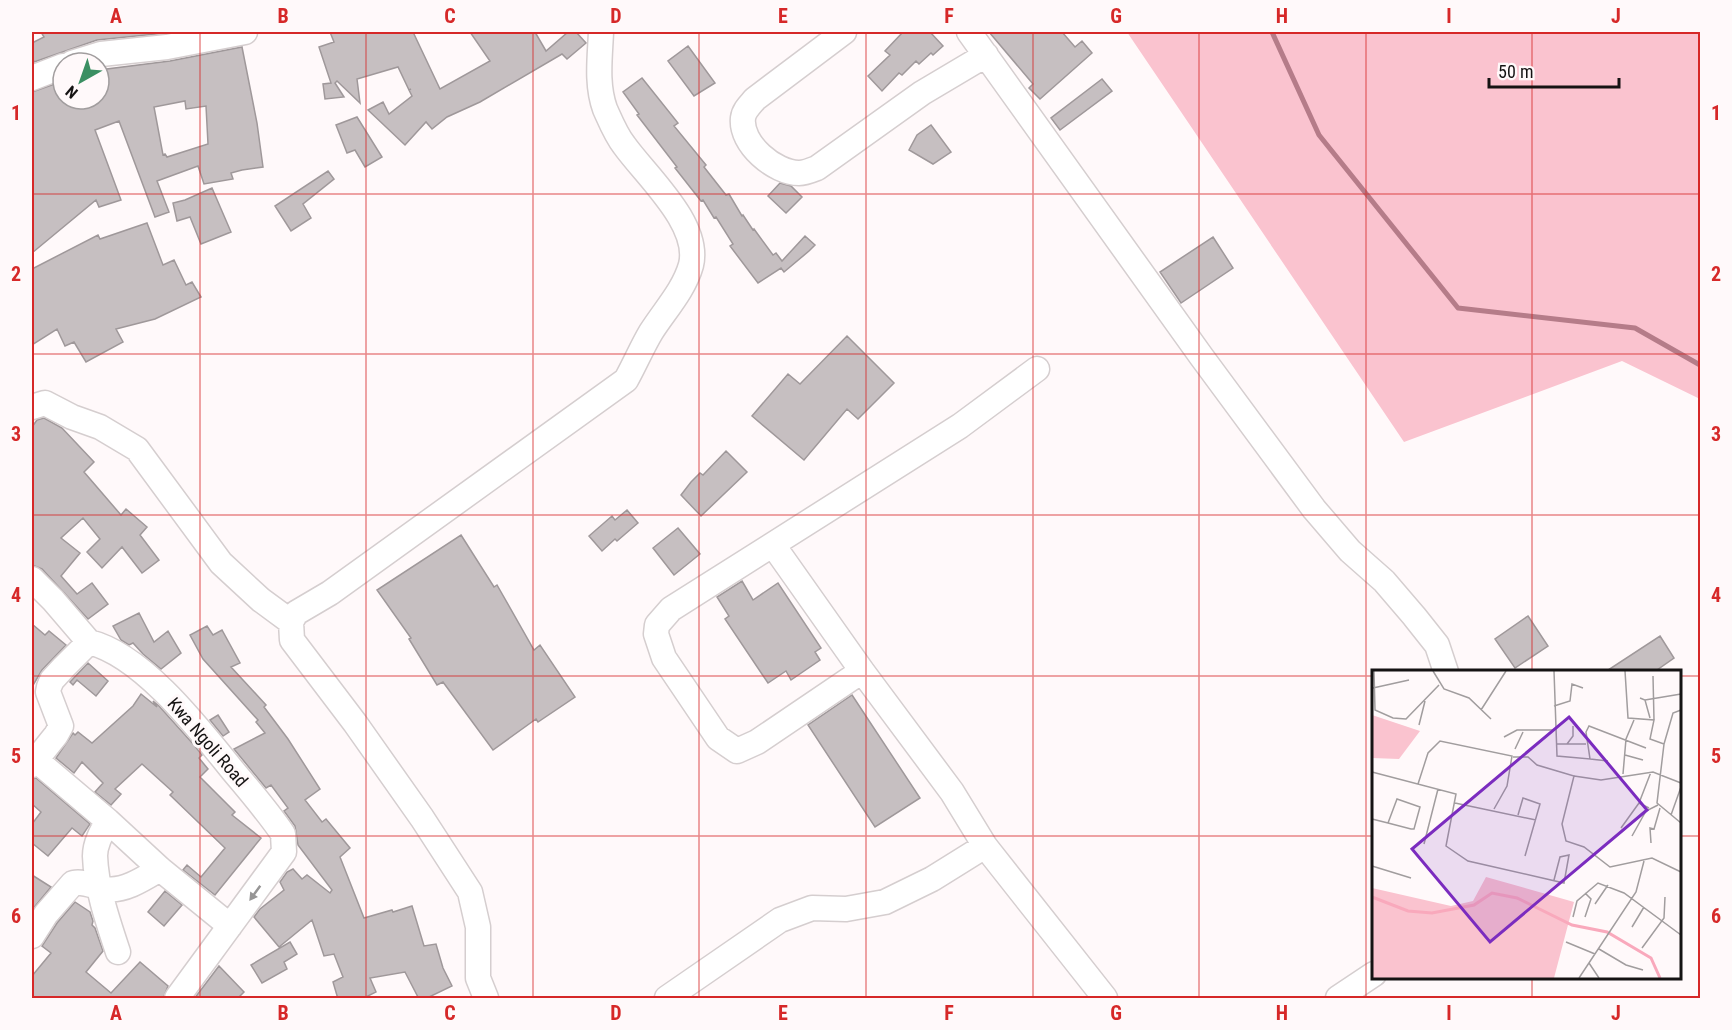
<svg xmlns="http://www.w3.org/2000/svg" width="1732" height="1030" viewBox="0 0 1732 1030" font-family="'Roboto Condensed',sans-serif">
  <rect width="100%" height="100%" fill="#fff9fa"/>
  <path fill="#fac3cf" d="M 1127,32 L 1700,32 L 1700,399 L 1622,361 L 1404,442 Z"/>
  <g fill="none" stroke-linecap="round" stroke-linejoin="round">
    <path stroke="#b57c89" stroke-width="5" d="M 1272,32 L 1319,135 L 1458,308 L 1635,328 L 1700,365"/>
  </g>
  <path fill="#c6bfc1" stroke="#9f989a" stroke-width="1.5" fill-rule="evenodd" d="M 41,32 L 166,32 L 166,33 L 97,40 L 34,62 L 32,56 L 32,43 L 44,37 Z
    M 330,32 L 413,32 L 440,89 L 490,61 L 470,32 L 535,32 L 546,51 L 568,32 L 576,32 L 586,43 L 567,59 L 562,54 L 480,102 L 447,117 L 432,129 L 426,122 L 405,145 L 368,110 L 383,102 L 389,114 L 412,96 L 409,90 L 411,89 L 409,90 L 398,67 L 357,79 L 360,103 L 337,81 L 335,83 L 344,97 L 325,99 L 323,84 L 331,83 L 319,47 L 334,42 Z
    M 903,32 L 930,32 L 943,46 L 933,55 L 931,53 L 919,64 L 916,61 L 902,75 L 899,73 L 882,91 L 868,76 L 890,55 L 885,51 Z
    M 989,32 L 1062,32 L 1075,47 L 1082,41 L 1092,53 L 1040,99 L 1029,88 L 1033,84 Z
    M 688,46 L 715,83 L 694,96 L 668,61 Z
    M 242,47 L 257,123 L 263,167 L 242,170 L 231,173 L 233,179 L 204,184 L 198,166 L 157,181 L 169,212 L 155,217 L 119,121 L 95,130 L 121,200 L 99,207 L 96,200 L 32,253 L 32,92 L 63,81 L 63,99 L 99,99 L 99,70 L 170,61 ZM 185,101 L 186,109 L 206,106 L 208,144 L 167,157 L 165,154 L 163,155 L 154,107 Z
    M 642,78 L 678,123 L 674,126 L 706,165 L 704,167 L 726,195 L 729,194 L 742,216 L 743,215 L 753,230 L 754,229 L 773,255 L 776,253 L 782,261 L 805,236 L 815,245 L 809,251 L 784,272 L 781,268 L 758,283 L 730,246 L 733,244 L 716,217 L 714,218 L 703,200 L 701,201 L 675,168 L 677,167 L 637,115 L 639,114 L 623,92 Z
    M 1102,79 L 1112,91 L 1060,130 L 1051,118 Z
    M 357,117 L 382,157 L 365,167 L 355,150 L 347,153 L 336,125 Z
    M 931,125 L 951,152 L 933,164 L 909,150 L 917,135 Z
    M 328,171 L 334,179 L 303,204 L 311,218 L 291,231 L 275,206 Z
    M 780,183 L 791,186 L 802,197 L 786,213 L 768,196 Z
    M 212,188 L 231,232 L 201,244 L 190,217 L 177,221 L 173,203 L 185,200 Z
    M 147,223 L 163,265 L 174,260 L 186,285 L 192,282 L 201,297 L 155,319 L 116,329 L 123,342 L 86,362 L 74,342 L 65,346 L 57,329 L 32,345 L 32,269 L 98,235 L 100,239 Z
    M 1213,237 L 1233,268 L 1181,303 L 1160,272 Z
    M 847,336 L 894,383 L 858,419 L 847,409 L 804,460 L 752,416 L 788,374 L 800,384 Z
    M 44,418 L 62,428 L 94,462 L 84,472 L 121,515 L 126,509 L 147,527 L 140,535 L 159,560 L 142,573 L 122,547 L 102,568 L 87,552 L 100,539 L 83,518 L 61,538 L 80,553 L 61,576 L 77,594 L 92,583 L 108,604 L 88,619 L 42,569 L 32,565 L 32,427 L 37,420 Z
    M 726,451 L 747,472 L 701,516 L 681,495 L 691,482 L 700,473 L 703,475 Z
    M 627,510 L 638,523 L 617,541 L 615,539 L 602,551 L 589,536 L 612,516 L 615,520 Z
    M 678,528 L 700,554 L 674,575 L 653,548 Z
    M 461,535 L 494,587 L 497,585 L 534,650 L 540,645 L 575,697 L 538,722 L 536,719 L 493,750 L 443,682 L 437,685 L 409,639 L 411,638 L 377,590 Z
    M 742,581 L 753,600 L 778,583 L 821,648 L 815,652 L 820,660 L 791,680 L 786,671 L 768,683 L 725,619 L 729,616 L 717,597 Z
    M 139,613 L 154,642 L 168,631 L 181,653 L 161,669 L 143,654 L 133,643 L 129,645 L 121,640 L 113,626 Z
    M 1528,616 L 1548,646 L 1515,668 L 1495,639 Z
    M 32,624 L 45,635 L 49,631 L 66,645 L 42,670 L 32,687 Z
    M 207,626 L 213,635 L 222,630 L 240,663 L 231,667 L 266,705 L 264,707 L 288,739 L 320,789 L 305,800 L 322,822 L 326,819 L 350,848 L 340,857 L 364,918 L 392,910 L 393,912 L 412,906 L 424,946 L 436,944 L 443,968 L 452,986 L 425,999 L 419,999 L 405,972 L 370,978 L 376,992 L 362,999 L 338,999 L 333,982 L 343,977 L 334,954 L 324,956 L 312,920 L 279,947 L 254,917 L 260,909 L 284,890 L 280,882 L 287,872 L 293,869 L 302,879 L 307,875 L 330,893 L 332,890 L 298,845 L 295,826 L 284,811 L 288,808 L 271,785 L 266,788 L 234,749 L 265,733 L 256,722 L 258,720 L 203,659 L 190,635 Z
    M 1660,636 L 1674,658 L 1654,672 L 1605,672 Z
    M 88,663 L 108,681 L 96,696 L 77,680 L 73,685 L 70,682 Z
    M 141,694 L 157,707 L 153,701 L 159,706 L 194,745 L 202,755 L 199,758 L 208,769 L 200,777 L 235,812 L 232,815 L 261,838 L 215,895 L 183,870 L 187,865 L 201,877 L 225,848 L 170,795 L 173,792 L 142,764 L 115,789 L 121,794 L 111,805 L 95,792 L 103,783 L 82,762 L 74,773 L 56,758 L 73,733 L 75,735 L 78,732 L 92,743 L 133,706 Z
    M 852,695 L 920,798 L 875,827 L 808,725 Z
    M 218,715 L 229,732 L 223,736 L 210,720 Z
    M 36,778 L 90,824 L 82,836 L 72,828 L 48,856 L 32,843 L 32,824 L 41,812 L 32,804 L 32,779 Z
    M 32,875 L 51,887 L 32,910 Z
    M 165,891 L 182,905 L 164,926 L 148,912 Z
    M 75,902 L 90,912 L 93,921 L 92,925 L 95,928 L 103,951 L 86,972 L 111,993 L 140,962 L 168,986 L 163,999 L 32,999 L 32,976 L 51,953 L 42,946 L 57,923 Z
    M 290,942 L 297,954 L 284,962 L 287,969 L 262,983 L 251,965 Z
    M 219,966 L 244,992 L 237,999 L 194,999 Z"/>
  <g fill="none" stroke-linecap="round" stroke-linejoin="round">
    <g stroke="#d5cecf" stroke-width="27">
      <path id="minor" d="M 844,32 L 755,99 C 750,105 744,110 743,118 C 740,144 775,173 799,173 C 805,173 812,170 817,168 L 922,93 L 986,55
        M 969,32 L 1201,356 L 1314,509 L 1350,551 L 1384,581 L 1414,616 L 1437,645 L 1446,672
        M 72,63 L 101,54 L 167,47 L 245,32
        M 32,78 L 63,66
        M 32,407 L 45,403 L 72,417 L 100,427 L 137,449 L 221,563 L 261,600 L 291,622
        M 773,545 L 862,671 L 952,792 L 985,846 L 1105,998
        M 32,579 L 53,600 L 89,642
        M 862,671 L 757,742 L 737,751 L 718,738 L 664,658 L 656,634 L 657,625 L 671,609 L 960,426 L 1037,369
        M 36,760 L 108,821 L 160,869 L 230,926
        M 32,765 L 56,735 L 61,726 L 48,692 L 49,687 L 52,680 L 64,667 L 89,642 C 143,655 200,730 234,772 C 251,792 268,812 283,834 L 284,852 L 177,998
        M 108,821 C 102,831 95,843 95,856 C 96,887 108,922 118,952
        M 32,936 L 46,914 L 73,883 C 85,881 95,887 106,889 C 124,892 145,878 160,869
        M 486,998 L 478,978 L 478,927 L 470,892 L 422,818 L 355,723 L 292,640 L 291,622 L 296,613 L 330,593 L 626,380 C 635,364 642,347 651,332 C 665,310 684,290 691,265 C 701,224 646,176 624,145 C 616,135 610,120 605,109 C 596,84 600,57 601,32
        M 667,998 L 780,920 L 812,908 L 846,909 L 885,902 L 932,879 L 985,846
        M 1338,998 L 1374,974"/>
    </g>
    <use href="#minor" stroke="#fff" stroke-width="24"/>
  </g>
  <defs><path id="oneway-solid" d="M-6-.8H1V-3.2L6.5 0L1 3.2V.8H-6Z" transform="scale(1.5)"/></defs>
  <use fill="#969595" href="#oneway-solid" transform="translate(255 893) rotate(126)"/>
  <path fill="none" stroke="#d62828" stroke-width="1.5" stroke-opacity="0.55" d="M 200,32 L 200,998M 366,32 L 366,998M 533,32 L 533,998M 699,32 L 699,998M 866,32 L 866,998M 1033,32 L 1033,998M 1199,32 L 1199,998M 1366,32 L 1366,998M 1532,32 L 1532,672M 32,194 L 1700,194M 32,354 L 1700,354M 32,515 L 1700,515M 32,676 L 1374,676M 1680,676 L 1700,676M 32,836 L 1374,836M 1680,836 L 1700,836M 1532,978 L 1532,998"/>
  <g text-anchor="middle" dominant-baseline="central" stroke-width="6" stroke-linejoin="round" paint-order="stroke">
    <g font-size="18" fill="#151313" stroke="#fff9fa">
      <text transform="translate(208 742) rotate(49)">Kwa Ngoli Road</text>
    </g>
  </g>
  <g transform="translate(1372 670)">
    <rect width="309" height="309" fill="#fff9fa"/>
    <path d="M 0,45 L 48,61 L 27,89 L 0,88 ZM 114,207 L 202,232 L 182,308 L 0,308 L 0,218 L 79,236 L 101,231 Z" fill="#fac3cf"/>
    <path fill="none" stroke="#f9a9bc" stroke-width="3" d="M 0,227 L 36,241 L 60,243 L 102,235 L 120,223 L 145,228 L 200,255 L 235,262 L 279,288 L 288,308"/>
    <path fill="none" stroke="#a19d9e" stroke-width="1.5" d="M 2,1 L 3,40 L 21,48 L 34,49 L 67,15M 61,1 L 72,19 L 97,28 L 119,49M 182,1 L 185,86 L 218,89 L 214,62 L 217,56 L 274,78M 253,1 L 256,48 L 282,50 L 278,69 L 292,74 L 285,133 L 309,153M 281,6 L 282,50M 1,18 L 37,10M 268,28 L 273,30 L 278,48M 273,30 L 309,24M 182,36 L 198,31 L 200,14 L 211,18M 109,40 L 134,1M 47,55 L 53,31M 132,67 L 145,60 L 183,60M 184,74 L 214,74M 195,74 L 201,66 L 201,56M 292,74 L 301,43 L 309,40M 143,79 L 151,62M 253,85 L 271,90M 141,87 L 156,87 L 165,95 L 202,106 L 190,154 L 194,171 L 212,177 L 238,197 L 280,188 L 309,202M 218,89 L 236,91M 0,102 L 84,124 L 74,176 L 96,191 L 192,213 L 197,185 L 188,187 L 182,210M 251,104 L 254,69 L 262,50M 202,106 L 229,110 L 281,102 L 309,113M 46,114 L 56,83 L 68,71 L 140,86 L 135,116 L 122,139M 83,133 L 164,150M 267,133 L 279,102M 146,145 L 151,128 L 168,134 L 153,186M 299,145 L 309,117M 0,149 L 16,153 L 39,159 L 42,159 L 48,137 L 25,129 L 16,153M 249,158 L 267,133 L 277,138M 260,166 L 274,141 L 286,135M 279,173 L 278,158 L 282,159 L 288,138M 52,174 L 66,119M 0,196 L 39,208M 213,223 L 219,229 L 213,247M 223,234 L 236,215M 201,247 L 205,231 L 226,213 L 252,223 L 309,265M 260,257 L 272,237M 194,272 L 223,284M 270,278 L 292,248 L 293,227M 227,279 L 254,295 L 271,300M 217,293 L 227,308M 207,308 L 264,222 L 272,191"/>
    <path fill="#7b2cbf" fill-opacity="0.15" stroke="#7b2cbf" stroke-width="3" d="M 197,47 L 275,140 L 118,272 L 40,179 Z"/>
    <rect width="309" height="309" fill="none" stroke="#151313" stroke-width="3"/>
  </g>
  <rect width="1732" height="1030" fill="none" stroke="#fff9fa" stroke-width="66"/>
  <g transform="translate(81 81) rotate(220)"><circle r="28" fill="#fff9fa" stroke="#a19d9e" stroke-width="1.5"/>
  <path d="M0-4.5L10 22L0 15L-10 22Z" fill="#3b8f62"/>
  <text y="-9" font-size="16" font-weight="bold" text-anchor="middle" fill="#151313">N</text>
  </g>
  <path d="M1489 78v9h130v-9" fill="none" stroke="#151313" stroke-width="3"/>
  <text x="1498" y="78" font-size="18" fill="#151313" stroke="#fff9fa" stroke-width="4.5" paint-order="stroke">50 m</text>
  <rect x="33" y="33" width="1666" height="964" fill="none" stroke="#d62828" stroke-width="2"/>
  <g font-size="20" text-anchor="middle" font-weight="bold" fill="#d62828">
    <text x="116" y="23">A</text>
    <text x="283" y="23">B</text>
    <text x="450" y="23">C</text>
    <text x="616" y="23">D</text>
    <text x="783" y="23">E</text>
    <text x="949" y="23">F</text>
    <text x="1116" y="23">G</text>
    <text x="1282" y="23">H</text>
    <text x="1449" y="23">I</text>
    <text x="1616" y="23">J</text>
    <text x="16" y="120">1</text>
    <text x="1716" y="120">1</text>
    <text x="16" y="281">2</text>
    <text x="1716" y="281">2</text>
    <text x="16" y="441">3</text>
    <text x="1716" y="441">3</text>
    <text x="16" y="602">4</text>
    <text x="1716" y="602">4</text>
    <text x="16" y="763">5</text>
    <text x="1716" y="763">5</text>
    <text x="16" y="923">6</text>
    <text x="1716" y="923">6</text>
    <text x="116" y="1020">A</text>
    <text x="283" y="1020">B</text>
    <text x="450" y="1020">C</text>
    <text x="616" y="1020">D</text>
    <text x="783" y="1020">E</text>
    <text x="949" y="1020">F</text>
    <text x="1116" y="1020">G</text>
    <text x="1282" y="1020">H</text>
    <text x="1449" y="1020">I</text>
    <text x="1616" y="1020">J</text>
  </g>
</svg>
